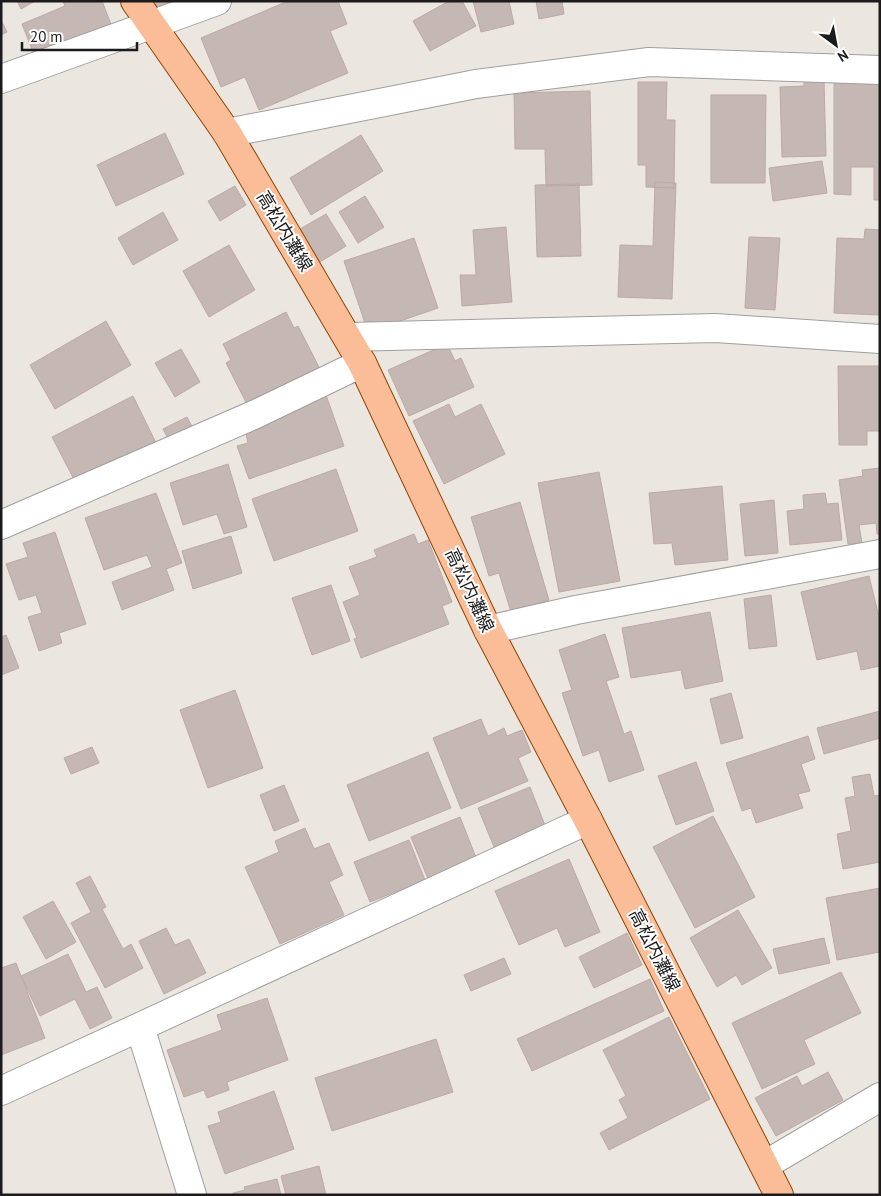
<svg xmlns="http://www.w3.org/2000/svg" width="881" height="1196" viewBox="0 0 881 1196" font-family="'PT Sans','Noto Sans JP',sans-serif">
  <rect width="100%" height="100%" fill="#ece6e0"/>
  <path fill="#c4b7b4" stroke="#bda9a3" d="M 17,1 L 35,1 L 21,9 Z
    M 63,1 L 102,1 L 114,32 L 37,62 L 22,24 L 65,6 Z
    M 154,1 L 171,1 L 158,8 Z
    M 288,1 L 338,1 L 347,24 L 330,31 L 348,73 L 259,110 L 245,77 L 221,87 L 201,38 Z
    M 449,1 L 462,1 L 476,26 L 430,51 L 413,21 Z
    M 473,1 L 509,1 L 514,24 L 481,32 Z
    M 536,1 L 562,1 L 564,14 L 539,19 Z
    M 1,20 L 7,32 L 1,35 Z
    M 834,76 L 880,77 L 880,200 L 874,200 L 874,167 L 851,167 L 851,195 L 834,194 Z
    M 804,81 L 824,81 L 826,156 L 782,157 L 780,87 L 804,86 Z
    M 638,82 L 667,82 L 666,120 L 675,120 L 674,188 L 646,187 L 646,165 L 638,165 Z
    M 590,91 L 592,185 L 546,186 L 545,149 L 515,149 L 514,93 Z
    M 711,95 L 766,95 L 765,183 L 711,183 Z
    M 165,133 L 184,174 L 116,206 L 97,165 Z
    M 361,135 L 383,171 L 311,215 L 290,178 Z
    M 822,161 L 827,193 L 773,201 L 769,168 Z
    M 655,182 L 676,183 L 672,299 L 618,297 L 620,245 L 653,246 Z
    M 579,184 L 581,256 L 537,257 L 535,185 Z
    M 235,186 L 246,205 L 220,221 L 208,201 Z
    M 365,196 L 384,227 L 358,243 L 339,212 Z
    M 163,212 L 178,240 L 133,265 L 118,238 Z
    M 326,214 L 346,246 L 320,262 L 300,229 Z
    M 506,227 L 512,302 L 462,306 L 460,275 L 476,275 L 473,230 Z
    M 865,229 L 880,230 L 880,315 L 834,313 L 837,238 L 864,239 Z
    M 749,237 L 780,238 L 775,310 L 745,308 Z
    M 414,238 L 438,308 L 368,332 L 344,261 Z
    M 229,245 L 255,290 L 209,317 L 183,271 Z
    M 286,312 L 294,328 L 298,326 L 323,375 L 251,412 L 226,363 L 231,360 L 223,344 Z
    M 106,321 L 131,365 L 55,409 L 30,365 Z
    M 447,344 L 455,361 L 461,358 L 474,387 L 409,416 L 388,370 Z
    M 181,349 L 200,382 L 175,397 L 155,363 Z
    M 838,366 L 880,366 L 880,431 L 867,431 L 867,445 L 839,445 Z
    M 326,395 L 344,446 L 249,479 L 237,446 L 248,443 L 246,434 L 267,426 L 264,418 Z
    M 133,396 L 159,449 L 79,489 L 52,437 Z
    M 449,404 L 455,417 L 481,404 L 505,454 L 444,484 L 413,421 Z
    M 187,417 L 196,434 L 172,446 L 163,429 Z
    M 228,464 L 247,527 L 224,534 L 217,514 L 183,525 L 170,483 Z
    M 880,468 L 880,534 L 877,534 L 876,523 L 859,525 L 862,543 L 848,544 L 839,480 L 863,476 L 862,470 Z
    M 336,469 L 358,531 L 274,561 L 252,499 Z
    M 599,472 L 620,581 L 559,592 L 538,483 Z
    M 722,486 L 728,560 L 675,565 L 672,543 L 654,544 L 649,493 Z
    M 156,493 L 182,563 L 166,569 L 174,590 L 122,610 L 112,582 L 152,567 L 147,555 L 104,570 L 85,518 Z
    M 825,493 L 827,504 L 838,503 L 842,540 L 790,545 L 787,511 L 804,509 L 803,495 Z
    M 774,500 L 778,553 L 745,556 L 740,504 Z
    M 520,502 L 549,600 L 511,612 L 499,573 L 489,576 L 471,517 Z
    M 55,532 L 86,624 L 59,633 L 62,643 L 39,651 L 28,617 L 42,613 L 36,595 L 19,600 L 6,564 L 28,557 L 23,543 Z
    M 414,534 L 418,544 L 428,540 L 452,602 L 442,606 L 449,624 L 361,658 L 354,639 L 357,638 L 343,602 L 360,595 L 349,567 L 377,557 L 374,550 Z
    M 231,536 L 242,573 L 193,589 L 182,551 Z
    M 869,576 L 880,621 L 880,666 L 861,670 L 857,651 L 817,660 L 801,592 Z
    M 331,585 L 350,641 L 312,655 L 292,598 Z
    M 771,595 L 777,646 L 749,649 L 744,599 Z
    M 710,612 L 723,681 L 685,689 L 681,670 L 631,678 L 622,628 Z
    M 605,634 L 619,677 L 606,681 L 624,734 L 631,731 L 644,770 L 609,782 L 599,750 L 583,756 L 562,693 L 572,690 L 559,650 Z
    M 6,635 L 19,668 L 1,675 L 1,637 Z
    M 235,690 L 263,768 L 208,788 L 180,710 Z
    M 731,693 L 743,738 L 721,744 L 710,699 Z
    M 880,711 L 880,738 L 824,754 L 817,728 Z
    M 481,719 L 488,736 L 504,728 L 507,736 L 522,730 L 531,752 L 518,758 L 528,781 L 461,809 L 433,738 Z
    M 808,736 L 815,759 L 801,764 L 810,791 L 798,794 L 803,808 L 756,823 L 751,808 L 742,811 L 726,763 Z
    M 92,747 L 99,763 L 71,774 L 64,758 Z
    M 428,752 L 451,808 L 369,841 L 347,785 Z
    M 696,762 L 714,811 L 676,825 L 658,776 Z
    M 870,774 L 874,796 L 880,795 L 880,862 L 843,869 L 837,834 L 851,831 L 845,798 L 855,796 L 852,777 Z
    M 284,785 L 299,821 L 274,831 L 260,795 Z
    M 530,787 L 548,833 L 497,854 L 478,808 Z
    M 713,816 L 755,897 L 695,928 L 653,847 Z
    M 460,817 L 477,860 L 428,879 L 411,837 Z
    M 305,828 L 314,849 L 329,843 L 343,875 L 329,882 L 344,915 L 280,944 L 245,867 L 279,852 L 275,841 Z
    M 409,840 L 425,880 L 370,902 L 354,862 Z
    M 569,859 L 600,932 L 565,947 L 557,928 L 519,945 L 495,891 Z
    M 90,876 L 106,907 L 102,909 L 123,949 L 131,944 L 143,968 L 105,988 L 71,923 L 91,912 L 76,883 Z
    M 880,888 L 880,952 L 837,960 L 826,898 Z
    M 53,901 L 76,942 L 46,959 L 23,917 Z
    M 738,910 L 772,968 L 742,985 L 736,975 L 717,987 L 690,938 Z
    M 166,928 L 175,945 L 189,939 L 206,973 L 164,994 L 139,941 Z
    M 627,933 L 642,965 L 594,988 L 579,957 Z
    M 824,938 L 830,963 L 779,974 L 773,949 Z
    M 68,954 L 86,992 L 97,987 L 112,1018 L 90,1029 L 75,999 L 40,1016 L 21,976 Z
    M 504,958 L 511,974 L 471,991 L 464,975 Z
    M 16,963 L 45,1038 L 1,1055 L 1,968 Z
    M 841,972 L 861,1013 L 804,1040 L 815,1064 L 762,1089 L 732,1023 Z
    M 650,979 L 664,1011 L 532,1071 L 517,1039 Z
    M 267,998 L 288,1060 L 227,1082 L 229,1090 L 207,1098 L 204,1090 L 184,1097 L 167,1050 L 222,1030 L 217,1015 Z
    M 669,1017 L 710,1099 L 609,1150 L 600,1133 L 628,1118 L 619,1100 L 626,1096 L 603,1050 Z
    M 436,1039 L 453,1092 L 332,1131 L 315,1078 Z
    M 828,1072 L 843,1100 L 776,1136 L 755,1098 L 797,1076 L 802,1086 Z
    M 274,1091 L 294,1149 L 225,1174 L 208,1126 L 221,1122 L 218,1112 Z
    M 319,1166 L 326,1195 L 286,1195 L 281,1176 Z
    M 277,1179 L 281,1195 L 233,1195 L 233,1193 L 245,1190 L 244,1187 Z"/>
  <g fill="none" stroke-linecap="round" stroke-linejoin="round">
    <g stroke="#9f9f9f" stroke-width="30">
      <path id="minor" d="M 1,79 L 217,1
        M 227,133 L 476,84 L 649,62 L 880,70
        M 348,337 L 715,328 L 880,339
        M 1,525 L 258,413 L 362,363
        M 488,630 L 576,610 L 880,554
        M 140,1027 L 192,1195
        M 1,1091 L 588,820
        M 765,1165 L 880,1097"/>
    </g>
    <g stroke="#8f4602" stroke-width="30">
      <path id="major" d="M 135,1 L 227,133 L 362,363 L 488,630 L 588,820 L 779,1195"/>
    </g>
    <use href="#minor" stroke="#fff" stroke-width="28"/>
    <use href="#major" stroke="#fabd97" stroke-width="28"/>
  </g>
  <g text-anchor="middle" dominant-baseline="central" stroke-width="4" stroke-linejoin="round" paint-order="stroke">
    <g font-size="18" fill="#1b1b1b" stroke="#fff">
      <text transform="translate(285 231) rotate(59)">高松内灘線</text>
      <text transform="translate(470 590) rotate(65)">高松内灘線</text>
      <text transform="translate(655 950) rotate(63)">高松内灘線</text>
    </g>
  </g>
  <rect width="881" height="1196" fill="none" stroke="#1b1b1b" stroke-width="5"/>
  <g transform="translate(836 45) rotate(148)" stroke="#ffffff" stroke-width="4" paint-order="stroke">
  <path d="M0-4L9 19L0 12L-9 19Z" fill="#1b1b1b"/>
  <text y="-8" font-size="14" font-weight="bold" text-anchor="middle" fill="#1b1b1b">N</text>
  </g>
  <path d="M22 42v8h115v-8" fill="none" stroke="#1b1b1b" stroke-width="2.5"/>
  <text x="30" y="42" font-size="15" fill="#1b1b1b" stroke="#ffffff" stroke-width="4" paint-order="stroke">20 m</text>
</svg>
